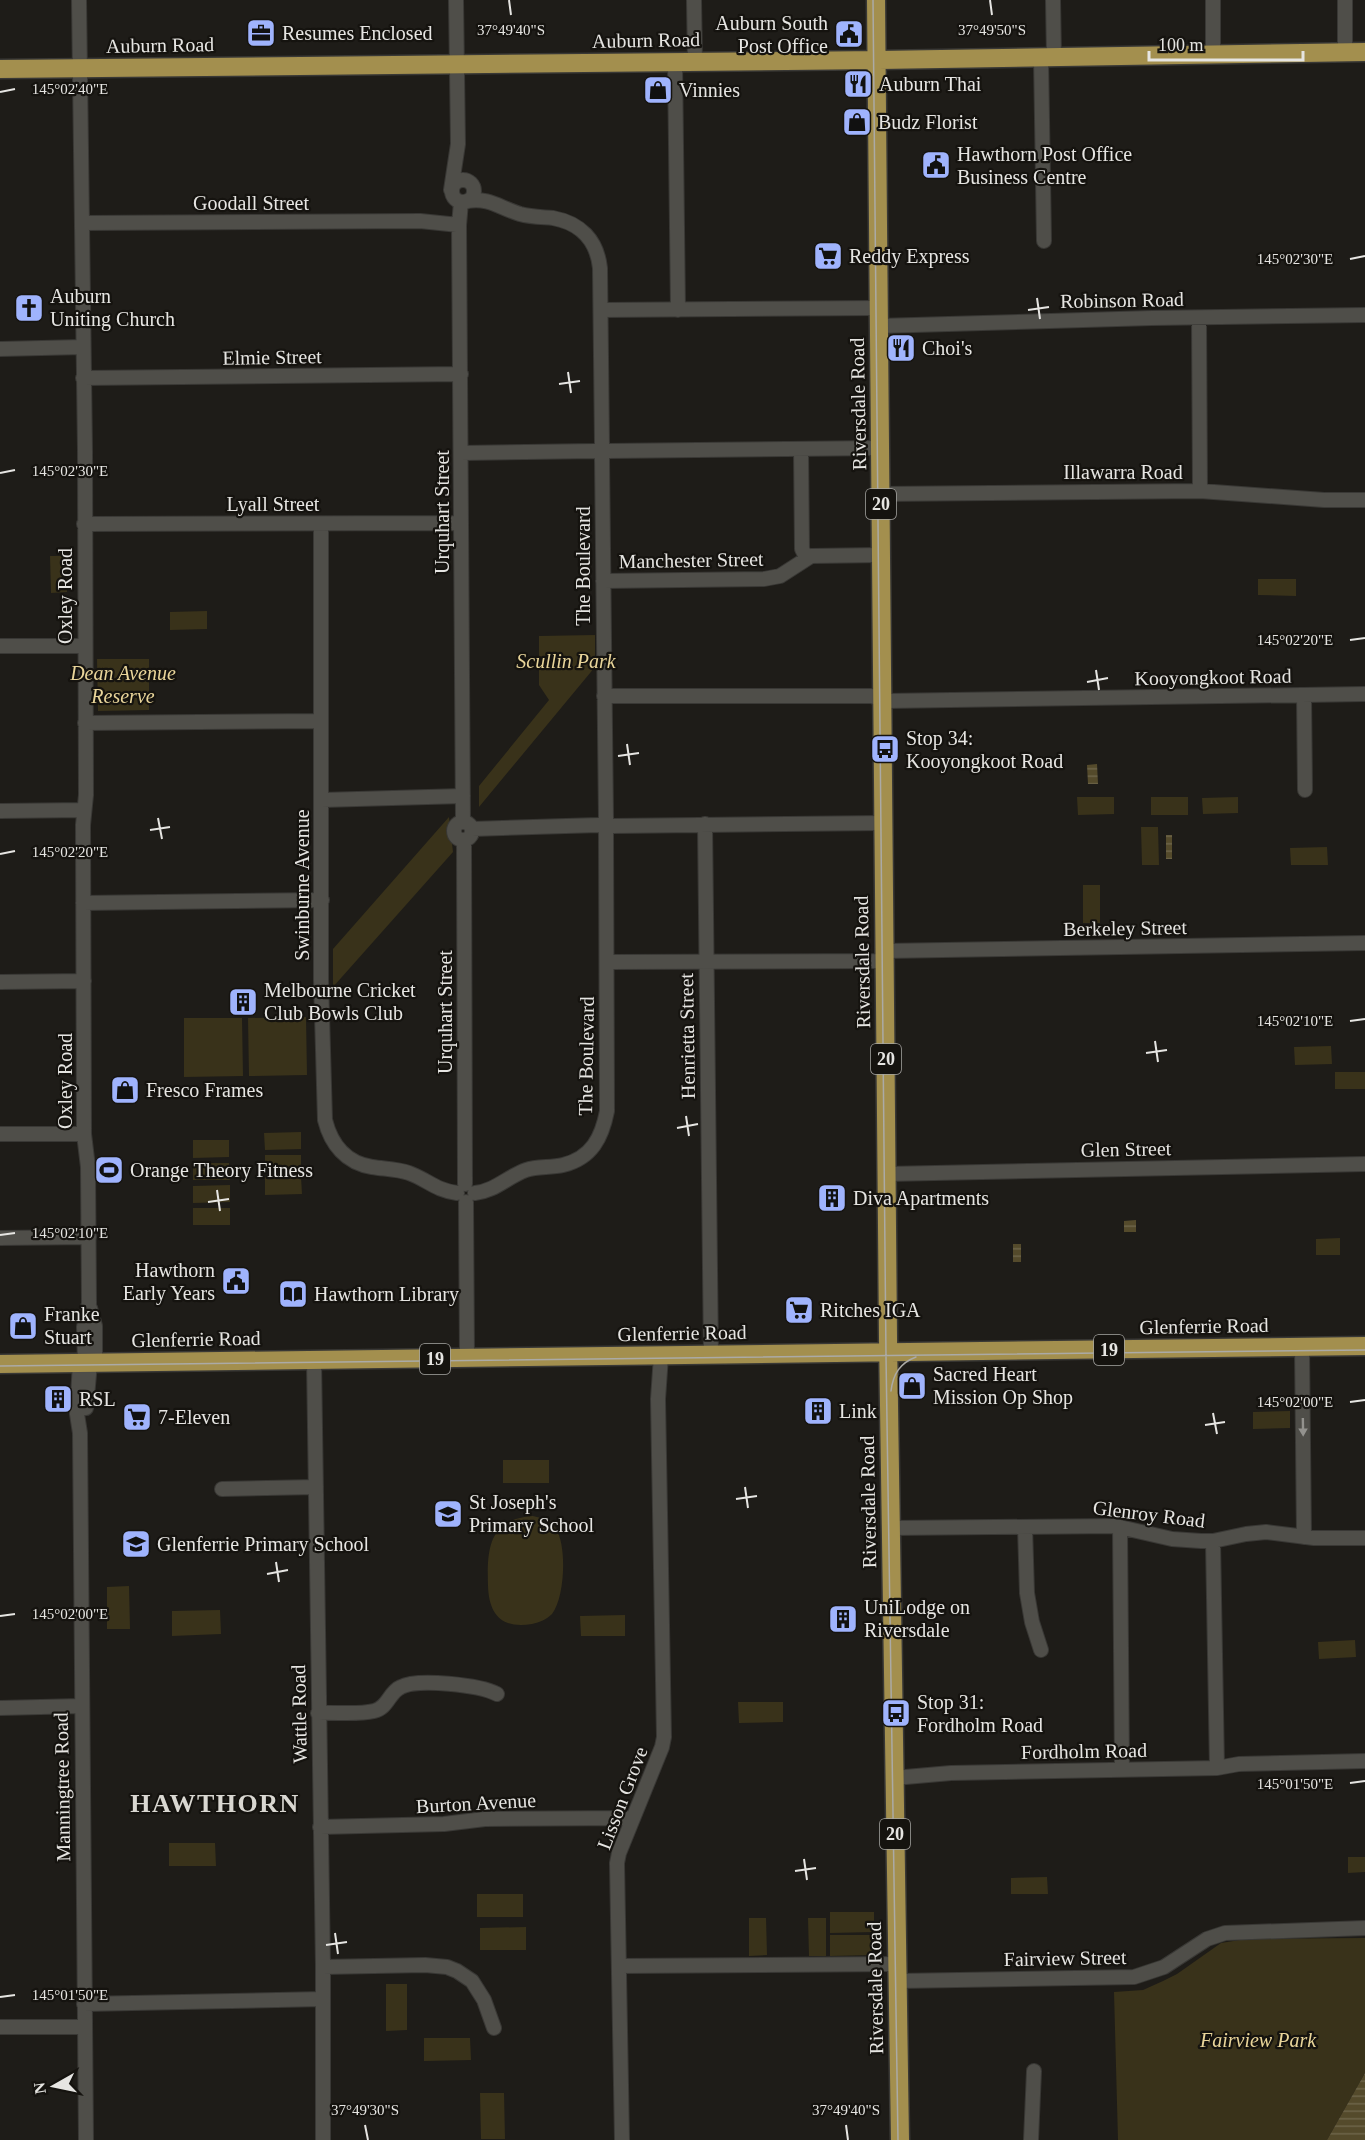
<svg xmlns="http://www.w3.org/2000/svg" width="1365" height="2140" viewBox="0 0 1365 2140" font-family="'Times New Roman',serif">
  <defs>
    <pattern id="water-rules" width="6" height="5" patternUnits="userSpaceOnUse" patternTransform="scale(1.5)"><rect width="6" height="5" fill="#544a2b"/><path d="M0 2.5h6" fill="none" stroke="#6d6449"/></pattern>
  </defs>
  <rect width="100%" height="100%" fill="#1e1c18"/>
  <path fill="#39321a" d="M 50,556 L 67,556 L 67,592 L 51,593 Z
    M 1258,579 L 1296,579 L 1296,596 L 1258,595 Z
    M 207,611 L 207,629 L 170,630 L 170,612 Z
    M 595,635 L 595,667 L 479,807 L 479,786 L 549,700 L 539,685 L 539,636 Z
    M 97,659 L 149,659 L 149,710 L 98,711 Z
    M 1077,797 L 1114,797 L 1114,814 L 1078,815 Z
    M 1151,797 L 1188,797 L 1188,815 L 1151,815 Z
    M 1238,797 L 1238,813 L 1203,814 L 1202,798 Z
    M 449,817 L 453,852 L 333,987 L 333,949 Z
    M 1141,827 L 1158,827 L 1159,865 L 1142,865 Z
    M 1327,847 L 1328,865 L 1291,865 L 1290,848 Z
    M 1083,885 L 1100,885 L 1100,923 L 1083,923 Z
    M 306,1017 L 307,1075 L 249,1076 L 248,1018 Z
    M 184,1018 L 242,1018 L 243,1076 L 184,1077 Z
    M 1331,1046 L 1332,1064 L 1295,1065 L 1294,1047 Z
    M 1335,1072 L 1365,1072 L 1365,1089 L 1335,1089 Z
    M 301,1132 L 301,1149 L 265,1150 L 264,1133 Z
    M 193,1140 L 229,1140 L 229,1157 L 193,1158 Z
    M 265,1155 L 301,1155 L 301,1172 L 265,1172 Z
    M 193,1163 L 229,1163 L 230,1180 L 193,1180 Z
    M 265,1177 L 301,1177 L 302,1194 L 265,1195 Z
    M 230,1185 L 230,1202 L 193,1203 L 193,1186 Z
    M 193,1208 L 230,1208 L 230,1225 L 193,1225 Z
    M 1340,1238 L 1340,1255 L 1316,1255 L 1316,1239 Z
    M 1290,1411 L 1290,1428 L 1253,1429 L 1253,1412 Z
    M 503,1460 L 549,1460 L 549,1483 L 503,1483 Z
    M 533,1516 C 542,1518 551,1520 556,1529 C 567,1546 565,1597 552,1614 C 546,1620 540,1622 532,1624 C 502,1629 489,1615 488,1586 C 487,1550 488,1519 533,1516 Z
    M 129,1586 L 130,1629 L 107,1629 L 107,1587 Z
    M 220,1610 L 221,1634 L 172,1636 L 172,1611 Z
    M 625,1615 L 625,1636 L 581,1636 L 580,1616 Z
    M 1355,1640 L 1356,1657 L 1319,1659 L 1318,1642 Z
    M 738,1702 L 783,1702 L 783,1722 L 739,1723 Z
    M 169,1843 L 215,1843 L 216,1866 L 169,1866 Z
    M 1348,1857 L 1365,1857 L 1365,1872 L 1348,1873 Z
    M 1047,1877 L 1048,1894 L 1011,1894 L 1011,1878 Z
    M 477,1894 L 523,1894 L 523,1917 L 477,1917 Z
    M 830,1912 L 874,1912 L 874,1932 L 830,1933 Z
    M 749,1918 L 766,1918 L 767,1955 L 749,1956 Z
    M 808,1918 L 826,1918 L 826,1956 L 809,1956 Z
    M 526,1927 L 526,1950 L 480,1950 L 480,1928 Z
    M 830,1935 L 874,1935 L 875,1955 L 830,1956 Z
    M 1365,1938 L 1365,2073 L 1327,2140 L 1118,2140 L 1114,1992 L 1143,1990 L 1163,1981 L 1177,1974 L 1221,1943 L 1246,1939 Z
    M 386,1984 L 407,1984 L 407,2030 L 386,2031 Z
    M 424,2038 L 470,2038 L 471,2060 L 424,2061 Z
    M 480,2093 L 504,2093 L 505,2139 L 481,2139 Z"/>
  <path fill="url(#water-rules)" d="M 1097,764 L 1098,784 L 1088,784 L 1087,765 Z
    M 1166,835 L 1172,835 L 1172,859 L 1166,859 Z
    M 1136,1220 L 1136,1232 L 1124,1232 L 1124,1221 Z
    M 1013,1244 L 1021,1244 L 1021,1262 L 1013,1262 Z
    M 1365,2073 L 1365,2140 L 1327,2140 Z"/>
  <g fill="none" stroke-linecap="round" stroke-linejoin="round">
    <g stroke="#393835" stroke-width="16">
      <path id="minor" d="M 79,0 L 85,451 L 86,795 L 83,825 L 84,1134 L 88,1167 L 89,1303 L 84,1327 L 85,1363
        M 694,0 L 695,62
        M 1053,0 L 1054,57
        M 1213,0 L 1213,55
        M 1345,0 L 1345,52
        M 1041,58 L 1044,241
        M 675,62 L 678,310
        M452 191a11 11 0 1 1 22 0a11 11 0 1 1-22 0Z
        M 451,190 L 458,144 L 456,0
        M 467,201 C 489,197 500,208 520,214 C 531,217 542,217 553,218 C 580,223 597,240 600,268 L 602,445
        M 461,202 L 459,225 L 463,822
        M 82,223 L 420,221 L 459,225
        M 601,310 L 879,308
        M 1199,318 L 1200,491
        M 879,326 L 1152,318 L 1365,315
        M 0,349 L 83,347
        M 83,378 L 461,374
        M 801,449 L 802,549 L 806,557
        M 608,451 L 881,448
        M 461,453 L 595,451
        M 602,458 L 606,819
        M 881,494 L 1200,491 L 1324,500 L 1365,500
        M 84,524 L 461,523
        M 321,524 L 321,980 L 325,1120 C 331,1144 346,1163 372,1167 C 384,1169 397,1169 409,1173 C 428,1180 435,1190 457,1193
        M 603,581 L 764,579 L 780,576 L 811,556 L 881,555
        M 0,646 L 85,646
        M 1304,695 L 1305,790
        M 604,696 L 872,696 L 885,701 L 1365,694
        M 85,723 L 321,721
        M 322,800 L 463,796
        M 0,811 L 84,810
        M454 831a9 9 0 1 1 18 0a9 9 0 1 1-18 0Z
        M 705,824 L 711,1356
        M 612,826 L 883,823
        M 472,829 L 599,825
        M 464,840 L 465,1184
        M 83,903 L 322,900
        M 885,951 L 1365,943
        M 607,962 L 885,961
        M 0,982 L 84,981
        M 0,1134 L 84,1134
        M 887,1174 L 1365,1164
        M 475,1193 C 495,1191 507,1177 526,1170 C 537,1166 551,1168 563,1165 C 592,1158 602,1137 607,1111 L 606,832
        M 466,1202 L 467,1358
        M 0,1238 L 89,1237
        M 90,1308 L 95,1326 L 95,1363
        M 1302,1347 L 1304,1537
        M 314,1360 L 323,1967 L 323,2140
        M 80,1363 L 77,1414 L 80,1433 L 86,2140
        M 86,1408 L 90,1363
        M 222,1489 L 316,1487
        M 1025,1527 L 1027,1593 L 1032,1622 L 1041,1650
        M 1120,1527 L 1122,1770
        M 890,1528 L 1115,1526 L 1172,1539 L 1201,1541 L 1213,1541 L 1246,1534 L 1266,1532 L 1314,1538 L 1365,1538
        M 1213,1541 L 1217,1768
        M 0,1708 L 81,1706
        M 318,1713 C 336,1712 357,1715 374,1711 C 388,1708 389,1692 401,1687 C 417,1678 480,1685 497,1694
        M 894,1778 L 951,1773 L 1217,1768 L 1239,1764 L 1365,1761
        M 320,1827 L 444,1824 L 485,1819 L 633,1818
        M 619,1966 L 898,1964
        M 323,1967 L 425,1965 L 447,1967 L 457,1971 L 472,1981 L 484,2000 L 494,2028
        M 898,1981 L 1134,1977 L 1164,1967 L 1207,1939 L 1225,1933 L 1365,1928
        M 84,2004 L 323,1999
        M 0,2027 L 84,2027
        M 622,2140 L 617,1863 L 619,1853 L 662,1747 L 664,1737 L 658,1399 L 661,1356
        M 1031,2140 L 1034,2071"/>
    </g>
    <g stroke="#393835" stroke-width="21">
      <path id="major" d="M 876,0 L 888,1338 L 900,2140
        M 0,69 L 879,60 L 1365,52
        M 0,1364 L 1365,1346"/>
    </g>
    <use href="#minor" stroke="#4f4e49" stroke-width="14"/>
    <use href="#major" stroke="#a38f4e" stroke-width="18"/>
    <path stroke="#abaaa6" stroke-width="1.5" d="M 873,0 L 886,1356 L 898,2140
      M 0,1366 L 1365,1350
      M 891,1391 C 893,1374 900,1363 916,1357"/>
  </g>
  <defs><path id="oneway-solid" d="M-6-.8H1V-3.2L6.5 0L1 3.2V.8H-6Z" transform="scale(1.5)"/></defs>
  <use fill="#93928e" href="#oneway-solid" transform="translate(1303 1427) rotate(89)"/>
  <path fill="none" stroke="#e6e5e2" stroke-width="2" d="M 509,0 L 511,15M 990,0 L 992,15M 0,92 L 15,89M 1350,259 L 1365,256M 1037,298 L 1040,319M 1028,310 L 1049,307M 568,372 L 571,393M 559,384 L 580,381M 0,473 L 15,470M 1350,640 L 1365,638M 1096,670 L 1099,690M 1087,682 L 1108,678M 627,744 L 630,765M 618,756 L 639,753M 158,818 L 162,839M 150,830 L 170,827M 0,854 L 15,851M 1350,1021 L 1365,1019M 1155,1041 L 1158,1062M 1146,1053 L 1167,1050M 686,1116 L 689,1136M 677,1128 L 698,1124M 217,1190 L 220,1211M 208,1202 L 229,1199M 0,1235 L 15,1233M 1350,1402 L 1365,1400M 1213,1413 L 1217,1434M 1205,1425 L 1225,1422M 745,1487 L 748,1508M 736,1499 L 757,1496M 276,1562 L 279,1582M 267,1574 L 288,1570M 0,1616 L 15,1614M 1350,1783 L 1365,1781M 804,1859 L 807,1880M 795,1871 L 816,1868M 335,1933 L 338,1954M 326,1945 L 347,1942M 0,1997 L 15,1995M 365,2125 L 368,2140M 846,2125 L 848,2140"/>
  <defs>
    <g id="office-square" transform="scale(1.5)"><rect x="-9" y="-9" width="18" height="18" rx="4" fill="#9fb3fd" stroke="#15130f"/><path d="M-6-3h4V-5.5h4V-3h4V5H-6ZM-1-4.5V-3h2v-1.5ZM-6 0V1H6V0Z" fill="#111"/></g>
    <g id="civic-square" transform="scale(1.5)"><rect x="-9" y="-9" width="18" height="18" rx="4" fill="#9fb3fd" stroke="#15130f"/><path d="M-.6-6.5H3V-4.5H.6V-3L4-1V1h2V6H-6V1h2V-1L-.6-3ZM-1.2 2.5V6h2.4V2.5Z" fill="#111"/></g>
    <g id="restaurant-square" transform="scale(1.5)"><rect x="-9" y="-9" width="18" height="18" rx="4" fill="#9fb3fd" stroke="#15130f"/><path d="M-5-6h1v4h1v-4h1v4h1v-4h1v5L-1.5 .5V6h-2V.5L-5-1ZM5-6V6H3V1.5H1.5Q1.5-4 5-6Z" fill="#111"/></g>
    <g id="shop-square" transform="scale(1.5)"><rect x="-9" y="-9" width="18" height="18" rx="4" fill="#9fb3fd" stroke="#15130f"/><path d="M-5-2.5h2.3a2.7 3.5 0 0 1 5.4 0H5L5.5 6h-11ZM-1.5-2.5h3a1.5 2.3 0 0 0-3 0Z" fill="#111"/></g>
    <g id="supermarket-square" transform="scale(1.5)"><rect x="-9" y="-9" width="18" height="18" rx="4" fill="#9fb3fd" stroke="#15130f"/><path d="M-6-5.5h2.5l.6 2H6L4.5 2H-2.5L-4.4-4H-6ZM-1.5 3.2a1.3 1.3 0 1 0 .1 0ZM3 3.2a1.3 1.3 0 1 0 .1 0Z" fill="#111"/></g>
    <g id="church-square" transform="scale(1.5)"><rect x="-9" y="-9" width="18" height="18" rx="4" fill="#9fb3fd" stroke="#15130f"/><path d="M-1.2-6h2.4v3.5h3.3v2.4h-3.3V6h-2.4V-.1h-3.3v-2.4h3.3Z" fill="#111"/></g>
    <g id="bus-square" transform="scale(1.5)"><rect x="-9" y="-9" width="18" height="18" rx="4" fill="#9fb3fd" stroke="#15130f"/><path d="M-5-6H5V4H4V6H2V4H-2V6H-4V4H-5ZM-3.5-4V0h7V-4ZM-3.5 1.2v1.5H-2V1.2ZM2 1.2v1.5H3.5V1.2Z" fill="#111"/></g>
    <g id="building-square" transform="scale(1.5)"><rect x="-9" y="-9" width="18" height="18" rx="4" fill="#9fb3fd" stroke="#15130f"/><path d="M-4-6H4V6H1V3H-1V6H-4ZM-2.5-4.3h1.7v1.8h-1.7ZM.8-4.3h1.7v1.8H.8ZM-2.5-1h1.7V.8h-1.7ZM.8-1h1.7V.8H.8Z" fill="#111"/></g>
    <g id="stadium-square" transform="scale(1.5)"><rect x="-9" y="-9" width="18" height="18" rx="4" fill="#9fb3fd" stroke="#15130f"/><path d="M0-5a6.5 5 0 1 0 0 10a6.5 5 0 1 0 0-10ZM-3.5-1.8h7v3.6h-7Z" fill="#111"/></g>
    <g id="library-square" transform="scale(1.5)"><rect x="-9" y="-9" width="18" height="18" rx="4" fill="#9fb3fd" stroke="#15130f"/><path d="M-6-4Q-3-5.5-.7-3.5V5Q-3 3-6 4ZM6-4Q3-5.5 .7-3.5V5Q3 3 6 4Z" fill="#111"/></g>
    <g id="school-square" transform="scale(1.5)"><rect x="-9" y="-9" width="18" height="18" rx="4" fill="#9fb3fd" stroke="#15130f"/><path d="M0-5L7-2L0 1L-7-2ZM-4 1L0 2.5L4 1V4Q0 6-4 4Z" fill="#111"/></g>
  </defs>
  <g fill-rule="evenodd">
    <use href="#office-square" x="261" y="33"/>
    <use href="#civic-square" x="849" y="34"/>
    <use href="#restaurant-square" x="858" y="84"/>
    <use href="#shop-square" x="658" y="90"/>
    <use href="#shop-square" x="857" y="122"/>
    <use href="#civic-square" x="936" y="165"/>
    <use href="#supermarket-square" x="828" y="256"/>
    <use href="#church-square" x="29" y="308"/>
    <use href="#restaurant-square" x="901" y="348"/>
    <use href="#bus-square" x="885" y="749"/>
    <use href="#building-square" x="243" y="1002"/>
    <use href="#shop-square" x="125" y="1090"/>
    <use href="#stadium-square" x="109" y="1170"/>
    <use href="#building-square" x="832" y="1198"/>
    <use href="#civic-square" x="236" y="1281"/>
    <use href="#library-square" x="293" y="1294"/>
    <use href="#supermarket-square" x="799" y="1310"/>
    <use href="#shop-square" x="23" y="1326"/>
    <use href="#shop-square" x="912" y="1386"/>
    <use href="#building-square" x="58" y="1399"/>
    <use href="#building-square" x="818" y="1411"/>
    <use href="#supermarket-square" x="137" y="1417"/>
    <use href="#school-square" x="448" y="1514"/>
    <use href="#school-square" x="136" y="1544"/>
    <use href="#building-square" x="843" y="1619"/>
    <use href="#bus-square" x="896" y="1713"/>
  </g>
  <g text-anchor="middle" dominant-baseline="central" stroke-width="4.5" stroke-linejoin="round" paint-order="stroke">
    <g fill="#15130f" stroke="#a7a6a3" stroke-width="1.5">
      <rect x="866" y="489" width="30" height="30" rx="4.5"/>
      <rect x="871" y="1044" width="30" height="30" rx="4.5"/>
      <rect x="1094" y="1335" width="30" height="30" rx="4.5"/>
      <rect x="420" y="1344" width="30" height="30" rx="4.5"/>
      <rect x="880" y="1819" width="30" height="30" rx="4.5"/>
    </g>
    <g font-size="18" font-weight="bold" fill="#e6e5e2">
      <text x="881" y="504">20</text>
      <text x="886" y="1059">20</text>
      <text x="1109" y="1350">19</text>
      <text x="435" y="1359">19</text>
      <text x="895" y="1834">20</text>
    </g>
    <g font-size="20" fill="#e6e5e2" stroke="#15130f" text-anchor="start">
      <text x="828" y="23" text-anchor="end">Auburn South<tspan x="828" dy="23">Post Office</tspan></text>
      <text x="282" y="33">Resumes Enclosed</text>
      <text x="879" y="84">Auburn Thai</text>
      <text x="679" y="90">Vinnies</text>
      <text x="878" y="122">Budz Florist</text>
      <text x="957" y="154">Hawthorn Post Office<tspan x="957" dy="23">Business Centre</tspan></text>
      <text x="849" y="256">Reddy Express</text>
      <text x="50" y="296">Auburn<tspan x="50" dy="23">Uniting Church</tspan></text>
      <text x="922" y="348">Choi's</text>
      <text x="906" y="738">Stop 34:<tspan x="906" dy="23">Kooyongkoot Road</tspan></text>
      <text x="264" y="990">Melbourne Cricket<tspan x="264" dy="23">Club Bowls Club</tspan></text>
      <text x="146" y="1090">Fresco Frames</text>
      <text x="130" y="1170">Orange Theory Fitness</text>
      <text x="853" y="1198">Diva Apartments</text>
      <text x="215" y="1270" text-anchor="end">Hawthorn<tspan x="215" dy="23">Early Years</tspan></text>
      <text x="314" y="1294">Hawthorn Library</text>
      <text x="820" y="1310">Ritches IGA</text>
      <text x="44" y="1314">Franke<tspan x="44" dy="23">Stuart</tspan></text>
      <text x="933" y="1374">Sacred Heart<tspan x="933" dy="23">Mission Op Shop</tspan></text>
      <text x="79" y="1399">RSL</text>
      <text x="839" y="1411">Link</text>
      <text x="158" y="1417">7-Eleven</text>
      <text x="469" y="1502">St Joseph's<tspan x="469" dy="23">Primary School</tspan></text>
      <text x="157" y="1544">Glenferrie Primary School</text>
      <text x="864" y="1607">UniLodge on<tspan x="864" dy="23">Riversdale</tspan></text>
      <text x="917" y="1702">Stop 31:<tspan x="917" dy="23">Fordholm Road</tspan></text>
    </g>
    <g font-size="20" fill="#e6e5e2" stroke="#15130f">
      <text transform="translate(646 40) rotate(-1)">Auburn Road</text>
      <text transform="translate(160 45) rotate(-1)">Auburn Road</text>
      <text x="251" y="203">Goodall Street</text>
      <text transform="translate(1122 300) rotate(-1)">Robinson Road</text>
      <text transform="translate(272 357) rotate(-1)">Elmie Street</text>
      <text transform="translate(858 404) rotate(-91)">Riversdale Road</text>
      <text x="1123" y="472">Illawarra Road</text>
      <text x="273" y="504">Lyall Street</text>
      <text transform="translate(442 512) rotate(-90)">Urquhart Street</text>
      <text transform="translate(691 560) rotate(-1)">Manchester Street</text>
      <text transform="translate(583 566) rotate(-90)">The Boulevard</text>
      <text transform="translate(65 596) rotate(-90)">Oxley Road</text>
      <text transform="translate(1213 677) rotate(-1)">Kooyongkoot Road</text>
      <text transform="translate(302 885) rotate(-90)">Swinburne Avenue</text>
      <text transform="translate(1125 928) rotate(-1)">Berkeley Street</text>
      <text transform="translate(862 962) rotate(-91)">Riversdale Road</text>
      <text transform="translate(445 1012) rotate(-90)">Urquhart Street</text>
      <text transform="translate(687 1036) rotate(-91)">Henrietta Street</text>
      <text transform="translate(586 1056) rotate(-89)">The Boulevard</text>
      <text transform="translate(65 1081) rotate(-90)">Oxley Road</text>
      <text transform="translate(1126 1149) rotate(-1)">Glen Street</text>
      <text transform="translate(1204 1326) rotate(-1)">Glenferrie Road</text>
      <text transform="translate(682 1333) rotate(-1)">Glenferrie Road</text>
      <text transform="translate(196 1339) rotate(-1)">Glenferrie Road</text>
      <text transform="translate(868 1502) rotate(-91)">Riversdale Road</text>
      <text transform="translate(1149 1514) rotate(7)">Glenroy Road</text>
      <text transform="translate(299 1714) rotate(-91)">Wattle Road</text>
      <text transform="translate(1084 1751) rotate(-1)">Fordholm Road</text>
      <text transform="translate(62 1787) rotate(-91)">Manningtree Road</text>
      <text transform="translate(622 1798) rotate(-69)">Lisson Grove</text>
      <text transform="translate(476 1803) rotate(-3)">Burton Avenue</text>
      <text transform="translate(1065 1958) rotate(-1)">Fairview Street</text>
      <text transform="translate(875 1988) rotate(-91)">Riversdale Road</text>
    </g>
    <g font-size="20" font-style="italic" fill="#e9d59a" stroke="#15130f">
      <text x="566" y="661">Scullin Park</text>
      <text x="123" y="673">Dean Avenue<tspan x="123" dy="23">Reserve</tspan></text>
      <text x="1258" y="2040">Fairview Park</text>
    </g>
    <g font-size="26" font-weight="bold" letter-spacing="1.5" fill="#d9d7d1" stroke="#15130f">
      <text x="215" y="1803">HAWTHORN</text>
    </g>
  </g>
  <g font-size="15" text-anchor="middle" fill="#e6e5e2" stroke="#15130f" stroke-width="4.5" stroke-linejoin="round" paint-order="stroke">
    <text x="511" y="35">37°49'40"S</text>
    <text x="992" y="35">37°49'50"S</text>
    <text x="70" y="94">145°02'40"E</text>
    <text x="1295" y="264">145°02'30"E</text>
    <text x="70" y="476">145°02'30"E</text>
    <text x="1295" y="645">145°02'20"E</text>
    <text x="70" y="857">145°02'20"E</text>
    <text x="1295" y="1026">145°02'10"E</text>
    <text x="70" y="1238">145°02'10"E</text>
    <text x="1295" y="1407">145°02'00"E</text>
    <text x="70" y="1619">145°02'00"E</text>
    <text x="1295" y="1789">145°01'50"E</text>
    <text x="70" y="2000">145°01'50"E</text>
    <text x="365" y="2115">37°49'30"S</text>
    <text x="846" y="2115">37°49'40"S</text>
  </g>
  <g transform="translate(54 2086) rotate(261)" stroke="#15130f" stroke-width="4.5" paint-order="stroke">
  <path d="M0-4.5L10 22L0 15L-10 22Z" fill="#e6e5e2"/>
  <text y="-9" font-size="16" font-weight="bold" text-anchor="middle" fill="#e6e5e2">N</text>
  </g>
  <path d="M1149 51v9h154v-9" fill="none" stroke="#e6e5e2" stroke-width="3"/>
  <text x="1158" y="51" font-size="18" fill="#e6e5e2" stroke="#15130f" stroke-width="4.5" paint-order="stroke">100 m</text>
</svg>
